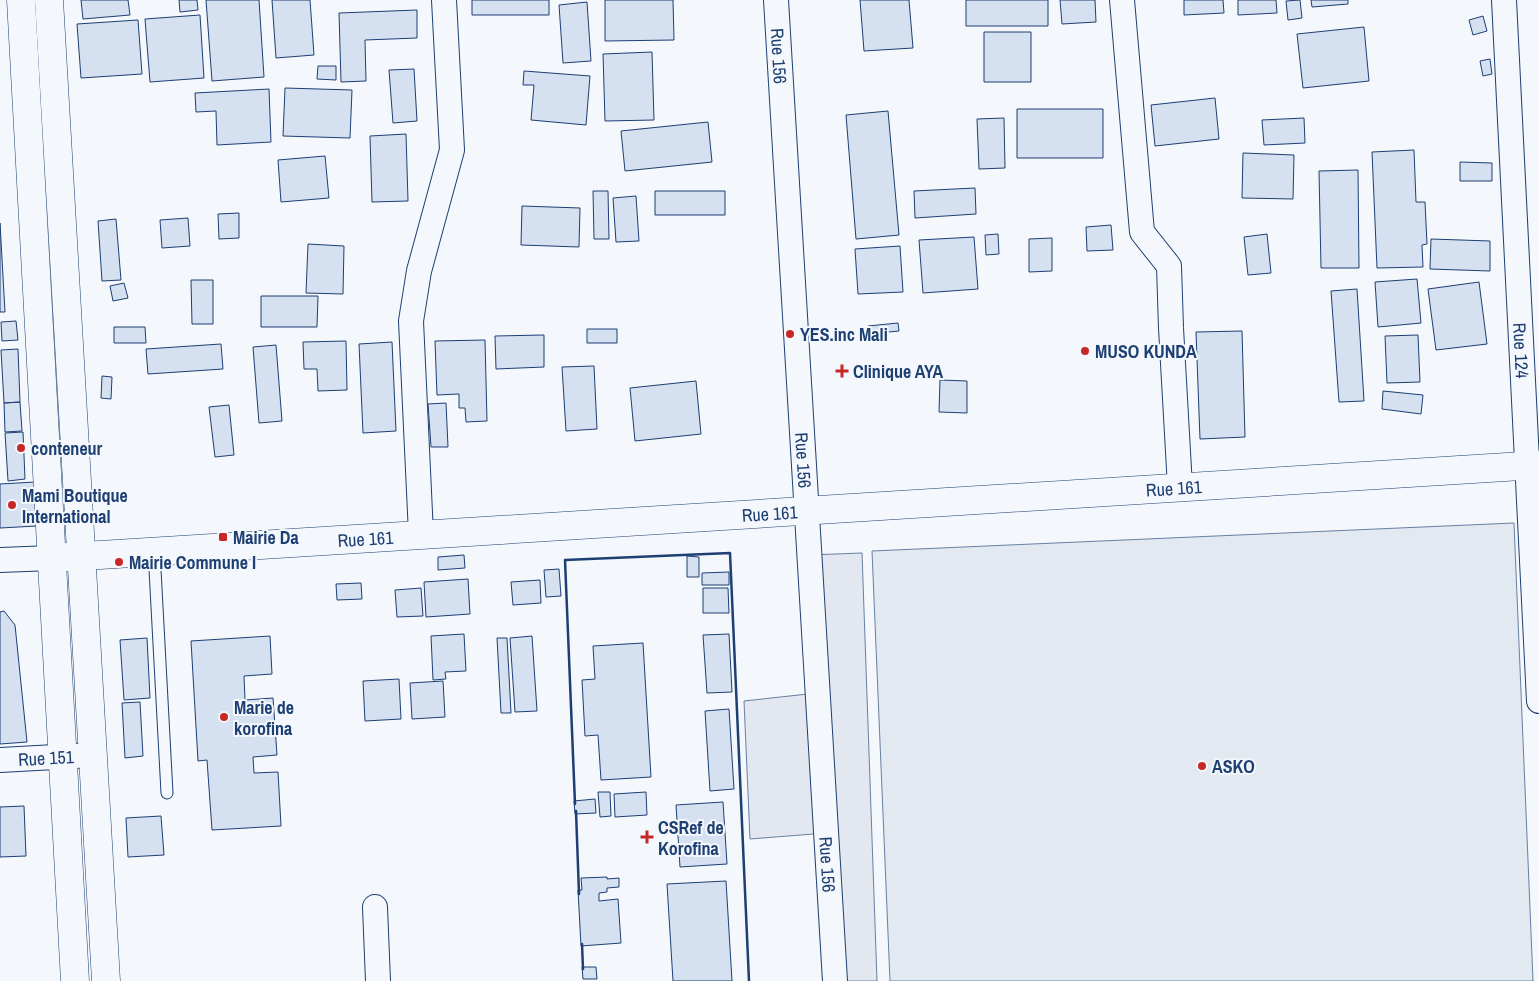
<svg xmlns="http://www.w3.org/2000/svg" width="1539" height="981" viewBox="0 0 1539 981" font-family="'Archivo Narrow',sans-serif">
  <rect width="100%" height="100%" fill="#f4f7fb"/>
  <path fill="#e3e9f0" stroke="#687fa3" d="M 1514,523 L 1533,981 L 890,981 L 872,551 Z"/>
  <path fill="#e3e8f0" stroke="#687fa3" d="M 862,553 L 877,981 L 835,981 L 826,833 L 750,839 L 744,701 L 817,693 L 809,555 Z"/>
  <path fill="#d5e0f0" stroke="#1d3f73" d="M 81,0 L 128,0 L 130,15 L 83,19 Z
    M 179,0 L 197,0 L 198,10 L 180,12 Z
    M 206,0 L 259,0 L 264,77 L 212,81 Z
    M 272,0 L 310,0 L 314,55 L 276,58 Z
    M 472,0 L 549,0 L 549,15 L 472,15 Z
    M 605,0 L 673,0 L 674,40 L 605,41 Z
    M 860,0 L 909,0 L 913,48 L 864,51 Z
    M 966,0 L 1048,0 L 1048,26 L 966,26 Z
    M 1060,0 L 1095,0 L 1096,22 L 1062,24 Z
    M 1184,0 L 1223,0 L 1224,13 L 1184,15 Z
    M 1238,0 L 1276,0 L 1277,13 L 1238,15 Z
    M 1300,0 L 1302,18 L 1288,20 L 1286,1 Z
    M 1311,0 L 1348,0 L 1348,4 L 1312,7 Z
    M 587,2 L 591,61 L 563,63 L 559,5 Z
    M 417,10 L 417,38 L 365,40 L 366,81 L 341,82 L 339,13 Z
    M 200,15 L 204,78 L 150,82 L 145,19 Z
    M 1483,16 L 1487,31 L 1473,35 L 1469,20 Z
    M 138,20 L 142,74 L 81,78 L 77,24 Z
    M 1364,27 L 1369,81 L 1303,88 L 1297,34 Z
    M 984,32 L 1031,32 L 1031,82 L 984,82 Z
    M 652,52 L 654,120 L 605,121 L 603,54 Z
    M 1490,59 L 1492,74 L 1483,76 L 1480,61 Z
    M 318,66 L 336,66 L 336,80 L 317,79 Z
    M 414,69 L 417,121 L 393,123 L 389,70 Z
    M 524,71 L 590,76 L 586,125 L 531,120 L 534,85 L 523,85 Z
    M 285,88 L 352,90 L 350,138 L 283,136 Z
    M 269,89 L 271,142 L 217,145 L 216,111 L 196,112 L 195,93 Z
    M 1215,98 L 1219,139 L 1155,146 L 1151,105 Z
    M 1017,109 L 1103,109 L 1103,158 L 1017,158 Z
    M 888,111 L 899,235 L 856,239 L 846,115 Z
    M 1004,118 L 1005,168 L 979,169 L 977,119 Z
    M 1304,118 L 1305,143 L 1264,145 L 1262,120 Z
    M 708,122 L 712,162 L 625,171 L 621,131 Z
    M 406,134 L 408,201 L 372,202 L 370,136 Z
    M 1414,150 L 1416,202 L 1425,202 L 1427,244 L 1422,245 L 1423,267 L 1377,268 L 1372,152 Z
    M 1243,153 L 1294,155 L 1293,199 L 1242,198 Z
    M 325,156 L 329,198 L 281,202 L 278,160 Z
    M 1460,162 L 1492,163 L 1492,181 L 1460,181 Z
    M 1358,170 L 1359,268 L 1321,268 L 1319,171 Z
    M 975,188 L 976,214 L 915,218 L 914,191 Z
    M 593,191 L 608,191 L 609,239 L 594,239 Z
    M 655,191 L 725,191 L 725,215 L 655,215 Z
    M 636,196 L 639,241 L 616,242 L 613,198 Z
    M 522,206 L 580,208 L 579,247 L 521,245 Z
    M 239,213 L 239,238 L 219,239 L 218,214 Z
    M 188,218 L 190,246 L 162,248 L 160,220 Z
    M 116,219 L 121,280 L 102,281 L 98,221 Z
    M 0,223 L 5,312 L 0,312 Z
    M 1111,225 L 1113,250 L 1087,251 L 1086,227 Z
    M 998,234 L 999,254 L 986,255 L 985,235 Z
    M 1267,234 L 1271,273 L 1248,275 L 1244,237 Z
    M 974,237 L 978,289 L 923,293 L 919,240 Z
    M 1052,238 L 1052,271 L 1029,272 L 1029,239 Z
    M 1431,239 L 1490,241 L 1490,271 L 1430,269 Z
    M 308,244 L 344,246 L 343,294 L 306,293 Z
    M 900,246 L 903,292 L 858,294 L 855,249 Z
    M 1417,279 L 1421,323 L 1378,327 L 1375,282 Z
    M 191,280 L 213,280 L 213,324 L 192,324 Z
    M 1479,282 L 1487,344 L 1436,350 L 1428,289 Z
    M 124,283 L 128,298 L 113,301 L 110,286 Z
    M 1357,289 L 1364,401 L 1339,402 L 1331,291 Z
    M 261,296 L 318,296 L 317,327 L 261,327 Z
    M 16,321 L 18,340 L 2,341 L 1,322 Z
    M 898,323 L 899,331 L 868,334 L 868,326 Z
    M 114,327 L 145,327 L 146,343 L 114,343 Z
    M 587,329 L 617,329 L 617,343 L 587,343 Z
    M 1242,331 L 1245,437 L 1200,439 L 1196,332 Z
    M 544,335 L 544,367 L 496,369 L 495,336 Z
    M 1418,335 L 1420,382 L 1387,383 L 1385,336 Z
    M 485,340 L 487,421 L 466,422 L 465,408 L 459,408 L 459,394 L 437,395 L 435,341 Z
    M 346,341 L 347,390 L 318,391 L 317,369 L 304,369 L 303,342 Z
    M 392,342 L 396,431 L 363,433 L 359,344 Z
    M 221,344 L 223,369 L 148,374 L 146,349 Z
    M 276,345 L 282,421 L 259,423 L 253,347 Z
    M 18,349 L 20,402 L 4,403 L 1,350 Z
    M 594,366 L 597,429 L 566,431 L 562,367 Z
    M 102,376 L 112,377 L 111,399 L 101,398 Z
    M 940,380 L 967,381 L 967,413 L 939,412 Z
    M 696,381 L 701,434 L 635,441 L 630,388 Z
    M 1383,391 L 1423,395 L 1421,414 L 1382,409 Z
    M 20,402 L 22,431 L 5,432 L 4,403 Z
    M 446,403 L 448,447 L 431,447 L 428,404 Z
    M 229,405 L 234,455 L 215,457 L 209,407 Z
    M 23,432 L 25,479 L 8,481 L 5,433 Z
    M 35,482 L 37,526 L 0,528 L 0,484 Z
    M 464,555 L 465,568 L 438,570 L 438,557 Z
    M 687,556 L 699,557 L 699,577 L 687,577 Z
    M 559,569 L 561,596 L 546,597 L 544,570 Z
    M 729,572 L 729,585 L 702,585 L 702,573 Z
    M 468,579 L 470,614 L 426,617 L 424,582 Z
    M 540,580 L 541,603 L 513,605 L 511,582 Z
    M 361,583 L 362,599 L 337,600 L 336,584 Z
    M 421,588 L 423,616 L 397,617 L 395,590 Z
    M 703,588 L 728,588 L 729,613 L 703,613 Z
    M 4,611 L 15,625 L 27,742 L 0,744 L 0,612 Z
    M 464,634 L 466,671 L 445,672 L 446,679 L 433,680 L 431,636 Z
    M 729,634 L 732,692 L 707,693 L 703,635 Z
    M 270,636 L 272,674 L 244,676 L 245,700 L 273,698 L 277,755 L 253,757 L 254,773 L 278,772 L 281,826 L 212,830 L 207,760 L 198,761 L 191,641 Z
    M 532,636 L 537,711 L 515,712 L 510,638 Z
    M 147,638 L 150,698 L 124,700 L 120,640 Z
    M 497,638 L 507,638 L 511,713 L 501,713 Z
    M 643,643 L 651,777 L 601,780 L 598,735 L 585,736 L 582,680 L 595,679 L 593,646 Z
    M 399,679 L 401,719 L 365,721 L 363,681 Z
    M 443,681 L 445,717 L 412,719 L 410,683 Z
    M 140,702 L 143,756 L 125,758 L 122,703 Z
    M 729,709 L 734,789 L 710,791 L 705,711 Z
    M 598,792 L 610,792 L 611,816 L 600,817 Z
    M 646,792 L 647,815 L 615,817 L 614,794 Z
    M 595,799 L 596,813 L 575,814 L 574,801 Z
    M 723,802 L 727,864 L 680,867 L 676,805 Z
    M 24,806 L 26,856 L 0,857 L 0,807 Z
    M 161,816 L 164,855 L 128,857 L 126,818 Z
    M 607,877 L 607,879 L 619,878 L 619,887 L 607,888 L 607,892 L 599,893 L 599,901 L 618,899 L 621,943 L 581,946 L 578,890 L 582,890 L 581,878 Z
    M 726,881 L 732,981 L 673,981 L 667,884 Z
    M 582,967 L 596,967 L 597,979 L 583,979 Z"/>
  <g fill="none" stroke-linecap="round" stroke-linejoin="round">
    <g stroke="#1d3f73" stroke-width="13">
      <path id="lane" d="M 154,551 L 167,793"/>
    </g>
    <g stroke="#1d3f73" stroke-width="26">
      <g id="street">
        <path id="s1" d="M 776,0 L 835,981"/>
        <path d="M 1122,0 L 1142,232 L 1169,266 L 1171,328 L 1180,487"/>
        <path id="s2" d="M 1504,0 L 1539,701"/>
        <path d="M 421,534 L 411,321 L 419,271 L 452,150 L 444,0"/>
        <path d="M 0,560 L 52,558"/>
        <path id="s3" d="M 0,760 L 92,755"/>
        <path d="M 375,907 L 378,981"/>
      </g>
    </g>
    <g stroke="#1d3f73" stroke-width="29">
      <g id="secondary">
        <path d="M 21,0 L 75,981"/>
        <path d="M 49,0 L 106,981"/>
        <path id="s4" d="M 52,558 L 1539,465"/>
      </g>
    </g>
    <use href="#lane" stroke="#f4f7fb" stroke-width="11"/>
    <use href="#street" stroke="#f4f7fb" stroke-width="24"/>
    <use href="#secondary" stroke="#f4f7fb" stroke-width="28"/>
    <path stroke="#1d3f73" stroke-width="2.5" d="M 575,804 L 565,560 L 730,553 L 749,981
      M 576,811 L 579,894
      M 582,944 L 583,969"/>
  </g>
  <g fill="#c62828" stroke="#f4f7fb" stroke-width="2">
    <circle cx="790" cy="334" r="5"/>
    <circle cx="1085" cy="351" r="5"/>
    <path d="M839.5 363.5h5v5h5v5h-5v5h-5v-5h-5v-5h5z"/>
    <circle cx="21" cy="448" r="5"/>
    <circle cx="12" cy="505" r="5"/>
    <rect x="218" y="532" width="10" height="10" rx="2.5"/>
    <circle cx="119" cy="562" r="5"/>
    <circle cx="224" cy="717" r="5"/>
    <circle cx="1202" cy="766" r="5"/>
    <path d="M644.5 829.5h5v5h5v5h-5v5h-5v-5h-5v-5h5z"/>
  </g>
  <g text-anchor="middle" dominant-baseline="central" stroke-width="4" stroke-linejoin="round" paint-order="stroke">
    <g font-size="18" fill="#1d3f73" stroke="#f4f7fb">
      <text stroke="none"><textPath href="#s1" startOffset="56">Rue 156</textPath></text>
      <text stroke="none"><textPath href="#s2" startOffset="351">Rue 124</textPath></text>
      <text stroke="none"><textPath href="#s1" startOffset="461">Rue 156</textPath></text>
      <text stroke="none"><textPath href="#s4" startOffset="1124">Rue 161</textPath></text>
      <text stroke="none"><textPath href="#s4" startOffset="719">Rue 161</textPath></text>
      <text stroke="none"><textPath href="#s4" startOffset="314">Rue 161</textPath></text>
      <text stroke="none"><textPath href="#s3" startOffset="46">Rue 151</textPath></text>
      <text stroke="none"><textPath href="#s1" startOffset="866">Rue 156</textPath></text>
    </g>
    <g font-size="18" font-weight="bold" fill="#1d3f73" stroke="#f4f7fb" text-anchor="start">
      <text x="800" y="334">YES.inc Mali</text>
      <text x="1095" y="351">MUSO KUNDA</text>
      <text x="853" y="371">Clinique AYA</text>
      <text x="31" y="448">conteneur</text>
      <text x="22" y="495">Mami Boutique<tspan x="22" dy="21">International</tspan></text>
      <text x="233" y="537">Mairie Da</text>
      <text x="129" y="562">Mairie Commune I</text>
      <text x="234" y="707">Marie de<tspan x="234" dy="21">korofina</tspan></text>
      <text x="1212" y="766">ASKO</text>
      <text x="658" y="827">CSRef de<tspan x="658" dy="21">Korofina</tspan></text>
    </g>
  </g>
</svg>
